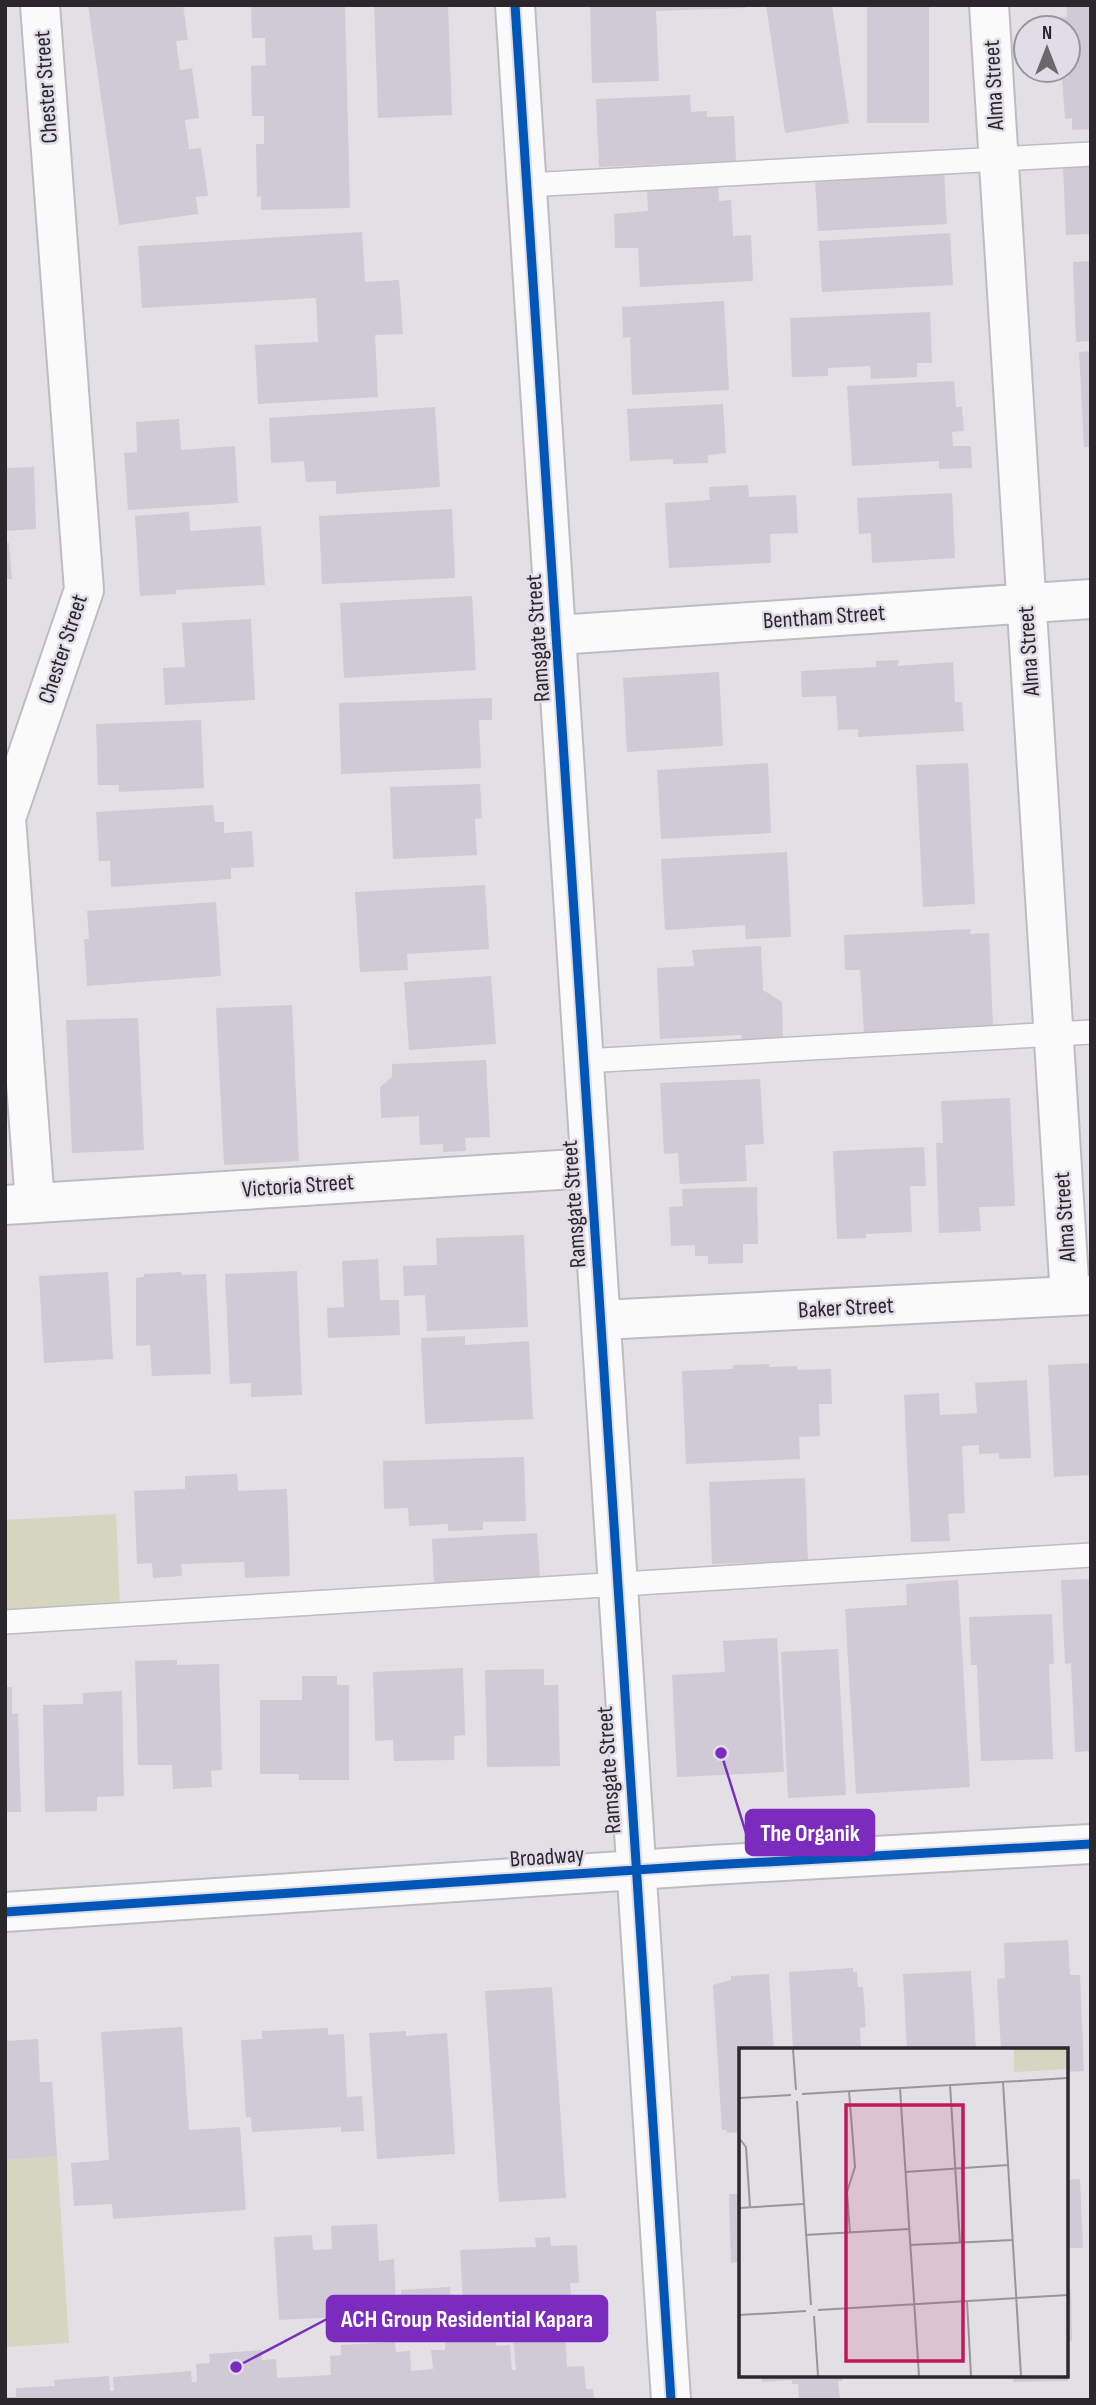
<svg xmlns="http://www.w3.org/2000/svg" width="1096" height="2405" viewBox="0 0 1096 2405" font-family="'Sofia Sans Condensed',sans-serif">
  <rect width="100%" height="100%" fill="#e2e0e5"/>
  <path fill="#d4d6c0" d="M 116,1514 L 120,1607 L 5,1613 L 5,1520 Z
    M 57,2156 L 69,2343 L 5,2347 L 5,2160 Z"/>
  <path fill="#cfcad5" d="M 88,5 L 183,5 L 188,40 L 176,41 L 180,70 L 192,68 L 199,118 L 185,120 L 189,149 L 201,148 L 208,196 L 196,197 L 198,214 L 119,225 Z
    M 251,5 L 345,5 L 350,208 L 261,210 L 261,196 L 257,197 L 256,144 L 264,144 L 264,116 L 252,116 L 251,66 L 266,65 L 265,38 L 252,38 Z
    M 374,5 L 448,5 L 452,115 L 378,118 Z
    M 590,5 L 745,5 L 745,8 L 656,11 L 659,81 L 592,83 Z
    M 766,5 L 832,5 L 849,123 L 785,133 Z
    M 867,5 L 929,5 L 929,123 L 867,123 Z
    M 1066,5 L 1091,5 L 1091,129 L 1072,130 L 1072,118 L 1065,119 L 1062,78 L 1068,78 L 1068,28 L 1057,28 L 1056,18 L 1067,17 Z
    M 690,95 L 691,112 L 707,111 L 707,117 L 734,116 L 736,161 L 599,167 L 596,99 Z
    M 1091,165 L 1091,234 L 1066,235 L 1063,166 Z
    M 944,172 L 947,224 L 818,231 L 815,179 Z
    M 718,185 L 719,201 L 731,200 L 733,236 L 751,235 L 753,281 L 640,287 L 638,248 L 615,248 L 614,214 L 648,211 L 647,189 Z
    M 362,232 L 365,282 L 399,280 L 403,334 L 375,335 L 378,397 L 258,404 L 255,345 L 318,342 L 316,298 L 142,308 L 138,246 Z
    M 950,233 L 953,285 L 822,292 L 819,241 Z
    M 1091,261 L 1091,341 L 1076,342 L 1073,262 Z
    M 724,301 L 729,390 L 632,395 L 630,337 L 623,338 L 622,307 Z
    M 930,312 L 932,363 L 917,363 L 917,377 L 871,379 L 870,366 L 828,368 L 828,376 L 792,377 L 790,318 Z
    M 1091,351 L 1091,447 L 1084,447 L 1079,352 Z
    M 954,381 L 956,407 L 962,407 L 964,431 L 952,432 L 953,446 L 971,446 L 972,468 L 939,469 L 939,461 L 852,466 L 847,386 Z
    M 723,404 L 726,453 L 708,455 L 708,463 L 673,464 L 673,459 L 630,461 L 627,409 Z
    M 435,407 L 440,487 L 336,494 L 336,481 L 306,482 L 304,461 L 271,463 L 269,418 Z
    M 179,419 L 181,450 L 235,446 L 238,503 L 128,510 L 124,453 L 137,452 L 136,422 Z
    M 34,467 L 36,529 L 5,531 L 5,468 Z
    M 748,485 L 749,497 L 796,495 L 798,533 L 770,534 L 771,563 L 669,568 L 665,503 L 710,500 L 709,487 Z
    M 952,493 L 955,558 L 872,563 L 871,533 L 859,534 L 857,498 Z
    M 452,509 L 455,578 L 322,584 L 319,516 Z
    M 189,512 L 190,531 L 261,526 L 265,585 L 176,590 L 176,594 L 140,596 L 135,516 Z
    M 5,543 L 9,543 L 12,579 L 5,579 Z
    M 472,596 L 476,670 L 344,678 L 340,603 Z
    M 251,619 L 255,700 L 165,705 L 163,668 L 185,667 L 182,623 Z
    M 899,660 L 897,666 L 953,662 L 955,702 L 962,702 L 964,731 L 858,737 L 858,729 L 838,730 L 836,696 L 802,697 L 801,671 L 876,667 L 876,661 Z
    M 719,672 L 723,746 L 627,752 L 623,678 Z
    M 492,698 L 492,720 L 479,720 L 481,768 L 341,774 L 339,703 Z
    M 201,720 L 204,788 L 119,792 L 119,785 L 98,785 L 96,724 Z
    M 768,763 L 771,833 L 661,839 L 657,770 Z
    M 968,763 L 975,904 L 923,907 L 916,765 Z
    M 480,784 L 482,818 L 475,819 L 477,855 L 393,859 L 390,787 Z
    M 213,805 L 215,822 L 224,822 L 224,833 L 252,831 L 254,867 L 231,868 L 231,879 L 111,887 L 110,861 L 99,861 L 96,812 Z
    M 787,852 L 791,937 L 746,939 L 745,925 L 665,930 L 661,859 Z
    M 485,885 L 489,949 L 407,954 L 408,970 L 360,972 L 355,892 Z
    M 216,902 L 221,976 L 87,986 L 84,939 L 89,939 L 87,911 Z
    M 971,929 L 970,934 L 989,933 L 993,1026 L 864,1033 L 860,970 L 845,970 L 844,935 Z
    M 761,946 L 763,990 L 782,1002 L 783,1041 L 742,1043 L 741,1035 L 660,1039 L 657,968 L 694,966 L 692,950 Z
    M 491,976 L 496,1044 L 409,1050 L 404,982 Z
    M 292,1005 L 299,1161 L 224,1165 L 216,1008 Z
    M 138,1018 L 144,1150 L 72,1153 L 66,1020 Z
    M 486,1060 L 490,1137 L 465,1138 L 466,1151 L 443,1152 L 443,1144 L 420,1145 L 419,1116 L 381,1118 L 380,1087 L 392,1077 L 392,1064 Z
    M 760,1079 L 764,1144 L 745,1145 L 747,1181 L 680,1184 L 678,1153 L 664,1154 L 660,1083 Z
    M 1010,1098 L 1015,1206 L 979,1207 L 981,1231 L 939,1233 L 936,1143 L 943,1143 L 941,1101 Z
    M 924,1147 L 926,1186 L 910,1186 L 912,1232 L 866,1234 L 866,1238 L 837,1239 L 833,1151 Z
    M 757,1187 L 758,1244 L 743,1244 L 743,1263 L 708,1264 L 708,1256 L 695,1256 L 695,1245 L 671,1246 L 669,1207 L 683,1206 L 682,1189 Z
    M 524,1235 L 528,1327 L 427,1331 L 425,1295 L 404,1296 L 403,1266 L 437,1265 L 436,1238 Z
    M 378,1259 L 380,1300 L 399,1300 L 400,1335 L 328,1338 L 327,1308 L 344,1307 L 342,1261 Z
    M 297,1271 L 302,1395 L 251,1397 L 251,1383 L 230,1384 L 225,1274 Z
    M 108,1272 L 113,1359 L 44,1363 L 39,1276 Z
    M 181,1272 L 182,1275 L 206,1274 L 211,1374 L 152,1376 L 150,1345 L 136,1346 L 136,1278 L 144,1277 L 144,1274 Z
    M 465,1336 L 465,1345 L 529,1341 L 533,1419 L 425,1424 L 421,1338 Z
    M 1091,1363 L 1091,1475 L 1054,1477 L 1048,1365 Z
    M 769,1364 L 769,1367 L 797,1366 L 798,1370 L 831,1369 L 832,1404 L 819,1404 L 820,1436 L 799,1437 L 800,1459 L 686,1464 L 682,1371 L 733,1369 L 733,1365 Z
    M 1027,1380 L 1031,1458 L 999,1459 L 999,1453 L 979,1454 L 979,1445 L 962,1446 L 965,1513 L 948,1514 L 950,1541 L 911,1542 L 904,1395 L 939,1393 L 940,1415 L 977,1413 L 975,1383 Z
    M 524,1457 L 526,1521 L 483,1522 L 483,1530 L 448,1531 L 448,1524 L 409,1526 L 408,1508 L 384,1509 L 383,1461 Z
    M 237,1474 L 238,1491 L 287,1489 L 290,1576 L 245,1578 L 244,1562 L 181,1564 L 182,1576 L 153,1578 L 152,1563 L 137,1564 L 134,1491 L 185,1489 L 185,1476 Z
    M 805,1478 L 808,1561 L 712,1564 L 709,1482 Z
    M 537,1533 L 540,1578 L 434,1584 L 432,1539 Z
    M 1091,1579 L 1091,1751 L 1075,1752 L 1071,1663 L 1065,1664 L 1061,1580 Z
    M 958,1580 L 970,1787 L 856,1794 L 845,1609 L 907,1605 L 906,1584 Z
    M 1052,1614 L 1054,1664 L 1049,1664 L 1053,1759 L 981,1761 L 977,1665 L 971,1665 L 969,1617 Z
    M 777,1638 L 784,1772 L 677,1777 L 672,1675 L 725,1672 L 723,1641 Z
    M 838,1649 L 846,1795 L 788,1798 L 781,1652 Z
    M 177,1660 L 177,1665 L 219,1664 L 222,1770 L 211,1771 L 212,1787 L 173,1789 L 172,1765 L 138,1765 L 135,1661 Z
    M 463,1668 L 465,1735 L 454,1736 L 454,1760 L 394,1761 L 393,1740 L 375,1741 L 373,1672 Z
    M 544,1669 L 544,1685 L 558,1685 L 560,1766 L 487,1767 L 485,1670 Z
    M 302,1676 L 337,1676 L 337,1685 L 349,1685 L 349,1780 L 299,1780 L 299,1774 L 260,1774 L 260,1700 L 302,1700 Z
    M 5,1687 L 12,1687 L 12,1714 L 18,1713 L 21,1812 L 5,1812 Z
    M 122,1691 L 124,1796 L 97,1797 L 97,1811 L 45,1812 L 43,1705 L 83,1704 L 83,1693 Z
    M 1068,1940 L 1070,1975 L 1080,1975 L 1084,2071 L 1066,2072 L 1066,2050 L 1001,2050 L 997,1979 L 1005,1978 L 1004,1943 Z
    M 853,1968 L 853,1972 L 857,1972 L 858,1987 L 863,1987 L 866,2027 L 860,2028 L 861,2050 L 793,2050 L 789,1972 Z
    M 971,1971 L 976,2050 L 907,2050 L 903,1974 Z
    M 769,1974 L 774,2050 L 741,2050 L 741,2132 L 727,2133 L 727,2130 L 722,2130 L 713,1985 L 731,1980 L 731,1976 Z
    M 552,1987 L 566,2198 L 499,2202 L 485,1991 Z
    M 182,2027 L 189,2130 L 240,2127 L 246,2210 L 113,2219 L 112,2204 L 74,2206 L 71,2163 L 109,2160 L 101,2032 Z
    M 328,2028 L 328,2035 L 344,2034 L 347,2097 L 362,2096 L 364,2131 L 341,2132 L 341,2127 L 252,2132 L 251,2117 L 246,2117 L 241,2040 L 262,2039 L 262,2031 Z
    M 406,2031 L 406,2036 L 447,2033 L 455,2154 L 377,2159 L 369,2033 Z
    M 38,2039 L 40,2082 L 52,2082 L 57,2156 L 5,2160 L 5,2041 Z
    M 1080,2179 L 1083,2248 L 1066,2248 L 1066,2180 Z
    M 729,2194 L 741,2194 L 741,2262 L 731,2263 Z
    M 377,2224 L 379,2261 L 394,2259 L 396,2303 L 401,2302 L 401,2290 L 450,2287 L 451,2306 L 463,2306 L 464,2326 L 386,2330 L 385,2304 L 381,2304 L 382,2315 L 372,2315 L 373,2328 L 339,2330 L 338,2317 L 279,2320 L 274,2237 L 312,2235 L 313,2250 L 332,2249 L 331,2226 Z
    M 550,2237 L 551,2246 L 577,2245 L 579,2283 L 570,2283 L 572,2315 L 508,2318 L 506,2297 L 463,2300 L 460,2250 L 536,2247 L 535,2238 Z
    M 1066,2289 L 1071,2289 L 1072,2341 L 1066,2341 Z
    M 565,2332 L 567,2367 L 584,2366 L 586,2389 L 593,2389 L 594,2400 L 5,2400 L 5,2397 L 16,2397 L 16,2388 L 55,2386 L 54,2380 L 109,2376 L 110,2391 L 114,2391 L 113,2377 L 191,2371 L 192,2382 L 197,2382 L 196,2364 L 210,2363 L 209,2354 L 262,2350 L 262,2360 L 276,2359 L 277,2378 L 331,2375 L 330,2356 L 341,2355 L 341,2345 L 395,2342 L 396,2352 L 410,2351 L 411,2371 L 433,2369 L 431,2350 L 445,2350 L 445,2337 L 496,2335 L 496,2346 L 510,2345 L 512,2370 L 516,2370 L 513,2336 Z
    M 761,2375 L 842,2375 L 842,2381 L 838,2381 L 840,2400 L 799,2400 L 798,2384 L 792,2384 L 792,2380 L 762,2382 Z
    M 1013,2375 L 1068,2375 L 1068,2381 L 1013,2382 Z"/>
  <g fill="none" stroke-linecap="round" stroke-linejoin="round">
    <g stroke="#bdbcc0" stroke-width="26">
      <path id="lane" d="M 527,185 L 1091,154
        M 584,1061 L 1091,1032
        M 5,1622 L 1091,1555"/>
    </g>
    <g stroke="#bdbcc0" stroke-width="42">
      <path id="street" d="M 515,5 L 671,2400
        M 989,5 L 1070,1296
        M 557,635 L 1091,599
        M 35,1203 L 6,818 L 84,590 L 40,5
        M 5,1205 L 590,1168
        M 601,1320 L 1091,1295
        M 5,1912 L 711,1865 L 1091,1844"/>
    </g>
    <use href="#lane" stroke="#fbfafb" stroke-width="23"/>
    <use href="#street" stroke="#fbfafb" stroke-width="38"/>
    <g stroke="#e1dde8" stroke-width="13">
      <path id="cycleway" d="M 515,5 L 671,2400
        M 5,1912 L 711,1865 L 1091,1844"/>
    </g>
    <use href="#cycleway" stroke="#0057b8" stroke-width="9"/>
  </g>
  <g text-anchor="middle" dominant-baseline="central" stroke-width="5" stroke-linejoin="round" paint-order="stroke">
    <g font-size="23" fill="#2a282d" stroke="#e1dde8">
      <text transform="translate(994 85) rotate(-93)">Alma Street</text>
      <text transform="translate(46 87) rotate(-94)">Chester Street</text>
      <text transform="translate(824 617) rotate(-4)">Bentham Street</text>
      <text transform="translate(538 638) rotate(-94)">Ramsgate Street</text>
      <text transform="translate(63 649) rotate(-72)">Chester Street</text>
      <text transform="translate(1029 651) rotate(-94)">Alma Street</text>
      <text transform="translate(298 1186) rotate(-4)">Victoria Street</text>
      <text transform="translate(574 1204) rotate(-94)">Ramsgate Street</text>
      <text transform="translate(1065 1217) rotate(-94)">Alma Street</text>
      <text transform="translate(846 1308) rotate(-3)">Baker Street</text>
      <text transform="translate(609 1770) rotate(-94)">Ramsgate Street</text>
      <text transform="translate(547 1857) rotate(-4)">Broadway</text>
    </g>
  </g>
  <g transform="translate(739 2048)">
    <rect width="329" height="329" fill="#e2e0e5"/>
    <path d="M 275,1 L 327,1 L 328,21 L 275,24 Z" fill="#d4d6c0"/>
    <path fill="none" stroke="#98969b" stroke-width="2" d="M 54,1 L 57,42M 264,34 L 282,328M 211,37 L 221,195M 161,40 L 180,328M 110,43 L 116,119 L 108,144 L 111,185M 63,46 L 329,30M 0,50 L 52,47M 58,53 L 72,257M 0,90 L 7,99 L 11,159M 166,124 L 269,117M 0,160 L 64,156M 66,187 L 170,181M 171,197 L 274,192M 228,253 L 232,328M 79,262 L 329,247M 0,267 L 67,263M 75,268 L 79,328"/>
    <path fill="#c2185b" fill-opacity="0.15" stroke="#c2185b" stroke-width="3.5" d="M 107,57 L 224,57 L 224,313 L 107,313 Z"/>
    <rect width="329" height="329" fill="none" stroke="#2a282d" stroke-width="3.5"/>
  </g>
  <path fill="none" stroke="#7b2cbf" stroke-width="2.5" d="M721 1753L746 1833M236 2367L327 2319"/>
  <g fill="#7b2cbf" stroke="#e1dde8" stroke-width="2.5">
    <circle cx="721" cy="1753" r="7"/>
    <circle cx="236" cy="2367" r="7"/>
  </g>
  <g fill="#7b2cbf" stroke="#7b2cbf" stroke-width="2.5">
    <rect x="746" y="1810" width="128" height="45" rx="7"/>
    <rect x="327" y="2296" width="280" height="45" rx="7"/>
  </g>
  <g font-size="24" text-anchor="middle" font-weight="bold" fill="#fff">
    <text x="810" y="1841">The Organik</text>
    <text x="467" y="2327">ACH Group Residential Kapara</text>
  </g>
  <rect width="1096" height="2405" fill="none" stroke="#2a282d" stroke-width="14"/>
  <g transform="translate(1047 49)"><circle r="33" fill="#e1dde8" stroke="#98959d" stroke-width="2"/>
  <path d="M0-5L12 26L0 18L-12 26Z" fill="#6a686d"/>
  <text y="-10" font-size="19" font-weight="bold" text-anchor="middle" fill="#2a282d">N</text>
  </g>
</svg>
